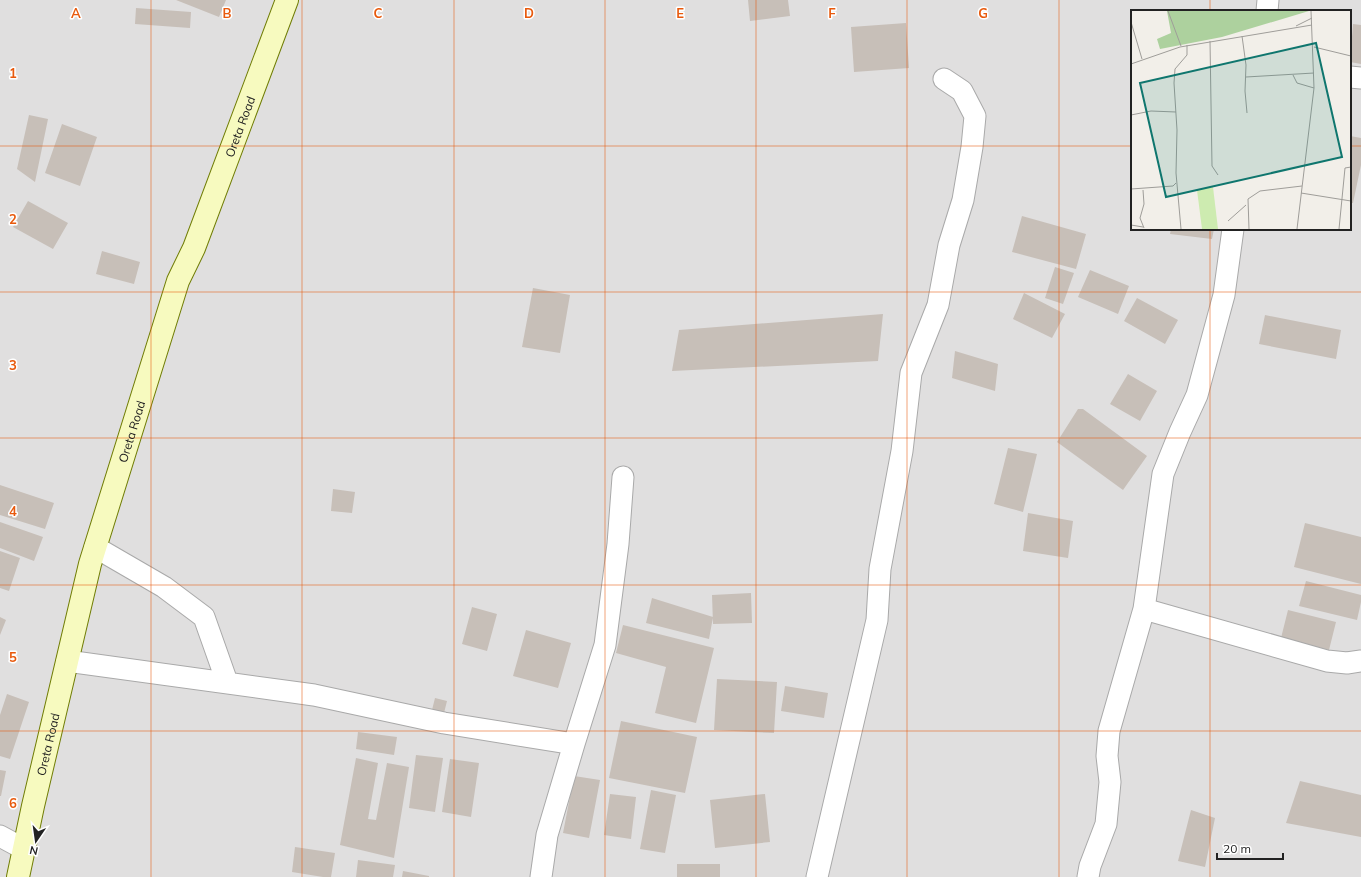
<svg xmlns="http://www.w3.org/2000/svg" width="1361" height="877" viewBox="0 0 1361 877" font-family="Mulish,sans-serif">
  <rect width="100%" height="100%" fill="#f2efe9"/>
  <path fill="#e0dfdf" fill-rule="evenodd" d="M 0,0 L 1361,0 L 1361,877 L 0,877 ZM 1132,11 L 1350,11 L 1350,229 L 1132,229 Z"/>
  <path fill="#c7bfb8" d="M 176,0 L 226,0 L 219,17 Z
    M 748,0 L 788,0 L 790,16 L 750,21 Z
    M 136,8 L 191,12 L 190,28 L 135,24 Z
    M 906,23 L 909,68 L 854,72 L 851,27 Z
    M 1353,24 L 1361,25 L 1361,64 L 1350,62 Z
    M 29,115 L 48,119 L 35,182 L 17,169 Z
    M 62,124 L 97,137 L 80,186 L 45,173 Z
    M 1350,136 L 1361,138 L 1361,165 L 1353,203 L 1350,203 Z
    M 28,201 L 68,223 L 53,249 L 13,227 Z
    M 1022,216 L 1086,234 L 1076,269 L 1012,252 Z
    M 1171,229 L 1214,229 L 1212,239 L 1170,234 Z
    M 102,251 L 140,262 L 134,284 L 96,274 Z
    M 1055,267 L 1074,273 L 1063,304 L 1045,298 Z
    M 1090,270 L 1129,286 L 1118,314 L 1078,297 Z
    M 533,288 L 570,295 L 560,353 L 522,347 Z
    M 1024,293 L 1065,314 L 1052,338 L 1013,319 Z
    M 1137,298 L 1178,320 L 1165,344 L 1124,321 Z
    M 883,314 L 878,361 L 672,371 L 679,330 Z
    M 1265,315 L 1341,330 L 1336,359 L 1259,344 Z
    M 955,351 L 998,364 L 995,391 L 952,378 Z
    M 1128,374 L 1157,391 L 1140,421 L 1110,404 Z
    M 1078,409 L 1083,409 L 1147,456 L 1123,490 L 1057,442 Z
    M 1008,448 L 1037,454 L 1023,512 L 994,504 Z
    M 0,485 L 54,503 L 45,529 L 0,515 Z
    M 333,489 L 355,492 L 352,513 L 331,511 Z
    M 1028,513 L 1073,521 L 1068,558 L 1023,551 Z
    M 0,522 L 43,537 L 34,561 L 0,548 Z
    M 1305,523 L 1361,537 L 1361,584 L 1294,567 Z
    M 0,551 L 20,558 L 9,591 L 0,588 Z
    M 1306,581 L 1361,595 L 1361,602 L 1357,620 L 1299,606 Z
    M 751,593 L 752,623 L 713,624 L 712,595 Z
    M 652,598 L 713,617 L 709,639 L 646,623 Z
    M 472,607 L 497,614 L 487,651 L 462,644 Z
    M 1288,610 L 1336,622 L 1329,650 L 1281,638 Z
    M 0,617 L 6,620 L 0,635 Z
    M 623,625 L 714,648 L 696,723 L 655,713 L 666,667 L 616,653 Z
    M 526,630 L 571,643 L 558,688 L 513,676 Z
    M 717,679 L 777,682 L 774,733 L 714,730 Z
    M 785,686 L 828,693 L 824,718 L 781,711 Z
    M 7,694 L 29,702 L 10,759 L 0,756 L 0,715 Z
    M 435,698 L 447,701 L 443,717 L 431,714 Z
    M 621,721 L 697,737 L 685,793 L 609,778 Z
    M 358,732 L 397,737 L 394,755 L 356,749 Z
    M 416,755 L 443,758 L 435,812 L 409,808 Z
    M 356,758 L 378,763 L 368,819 L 376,820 L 387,763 L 409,767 L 394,858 L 340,845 Z
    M 450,759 L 479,763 L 471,817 L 442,812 Z
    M 0,770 L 6,771 L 1,796 L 0,796 Z
    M 574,776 L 600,780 L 589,838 L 563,833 Z
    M 1300,781 L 1361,795 L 1361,837 L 1286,823 Z
    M 651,790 L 676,795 L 665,853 L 640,849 Z
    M 610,794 L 636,797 L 631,839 L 604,835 Z
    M 765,794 L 770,842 L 715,848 L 710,800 Z
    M 1191,810 L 1215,818 L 1205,867 L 1178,861 Z
    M 295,847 L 335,853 L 331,877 L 323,877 L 292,872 Z
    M 358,860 L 395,865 L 393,877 L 356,877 Z
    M 677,864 L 720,864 L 720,877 L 677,877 Z
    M 403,871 L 429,876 L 429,877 L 402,877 Z"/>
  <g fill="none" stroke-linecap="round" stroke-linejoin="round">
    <g stroke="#a9a9a9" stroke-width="23">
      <path id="street" d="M 1267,11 L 1268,0
        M 1350,77 L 1361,78
        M 95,547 L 164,587 L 204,617 L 227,682
        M 1144,609 L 1327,661 L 1347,663 L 1361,661
        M 67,661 L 314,695 L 444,723 L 574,744
        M 0,836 L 24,849
        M 541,877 L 547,835 L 574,744 L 605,645 L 618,544 L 623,477
        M 817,877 L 877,620 L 880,569 L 902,451 L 911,373 L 938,305 L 949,245 L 963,200 L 972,147 L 975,116 L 962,91 L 944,79
        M 1088,877 L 1090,866 L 1106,824 L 1110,782 L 1107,756 L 1109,731 L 1144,609 L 1163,474 L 1180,432 L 1197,395 L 1224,295 L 1233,229"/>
    </g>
    <g stroke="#707d05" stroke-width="24">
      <g id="secondary">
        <path id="s1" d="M 18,877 L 33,806 L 90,564 L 178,281 L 194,248 L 287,0"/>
      </g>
    </g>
    <use href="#street" stroke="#fff" stroke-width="21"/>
    <use href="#secondary" stroke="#f7fabf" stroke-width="22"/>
  </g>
  <path fill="none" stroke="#e8590c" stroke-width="1" stroke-opacity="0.55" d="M 151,0 L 151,877M 302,0 L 302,877M 454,0 L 454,877M 605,0 L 605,877M 756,0 L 756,877M 907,0 L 907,877M 1059,0 L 1059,877M 1210,0 L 1210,11M 0,146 L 1132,146M 1350,146 L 1361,146M 1210,229 L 1210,877M 0,292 L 1361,292M 0,438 L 1361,438M 0,585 L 1361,585M 0,731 L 1361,731"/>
  <g text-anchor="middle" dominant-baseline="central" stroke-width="3" stroke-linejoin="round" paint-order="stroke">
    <g font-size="12" fill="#222" stroke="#fff">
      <text stroke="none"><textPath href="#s1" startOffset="784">Oreta Road</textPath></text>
      <text stroke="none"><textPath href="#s1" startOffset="460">Oreta Road</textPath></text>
      <text stroke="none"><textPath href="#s1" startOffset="136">Oreta Road</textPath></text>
    </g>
  </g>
  <g transform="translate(1131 10)">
    <rect width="220" height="220" fill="#f2efe9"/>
    <path d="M 82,177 L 87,219 L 71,219 L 66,180 Z" fill="#cdebb0"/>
    <path d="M 36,1 L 178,1 L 91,27 L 29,39 L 26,29 L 40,23 Z" fill="#add19e"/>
    <path fill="none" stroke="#9f9d99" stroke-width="1" d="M 37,1 L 50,36M 0,12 L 11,49M 165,16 L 181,8M 111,26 L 115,55 L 114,81 L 116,103M 79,31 L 81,156 L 87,165M 183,37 L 220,46M 0,54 L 49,37 L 181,15M 162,65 L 166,73 L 183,78M 115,67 L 183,63M 0,105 L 20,101 L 45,102M 0,179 L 42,176 L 45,173M 12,180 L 13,194 L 9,208 L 13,218M 170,183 L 220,191M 97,211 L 115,195M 0,215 L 12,217M 50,219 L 45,163 L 46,120 L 43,73 L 44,59 L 56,45 L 56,35M 118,219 L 117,189 L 129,181 L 171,176M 166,219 L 183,78 L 180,1M 208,219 L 214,158 L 220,157"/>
    <path fill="#0f766e" fill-opacity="0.15" stroke="#0f766e" stroke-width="2" d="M 185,33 L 211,147 L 35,187 L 9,73 Z"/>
    <rect width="220" height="220" fill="none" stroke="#222" stroke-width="2"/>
  </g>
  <g font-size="13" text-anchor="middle" font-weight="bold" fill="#e8590c" stroke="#fff" stroke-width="3" stroke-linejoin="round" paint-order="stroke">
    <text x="76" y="18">A</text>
    <text x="227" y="18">B</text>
    <text x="378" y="18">C</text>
    <text x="529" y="18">D</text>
    <text x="680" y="18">E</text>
    <text x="832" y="18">F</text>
    <text x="983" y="18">G</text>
    <text x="13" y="78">1</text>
    <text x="13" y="224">2</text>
    <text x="13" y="370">3</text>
    <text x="13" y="516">4</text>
    <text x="13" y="662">5</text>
    <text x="13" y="808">6</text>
  </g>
  <g transform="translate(36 841) rotate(193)" stroke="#ffffff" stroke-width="3" paint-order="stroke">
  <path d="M0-3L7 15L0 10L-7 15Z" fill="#222222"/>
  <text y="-6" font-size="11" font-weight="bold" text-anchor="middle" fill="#222222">N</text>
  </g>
  <path d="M1217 853v6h66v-6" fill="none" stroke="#222222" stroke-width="2"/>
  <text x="1223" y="853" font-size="12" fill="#222222" stroke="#ffffff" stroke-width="3" paint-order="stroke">20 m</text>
</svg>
